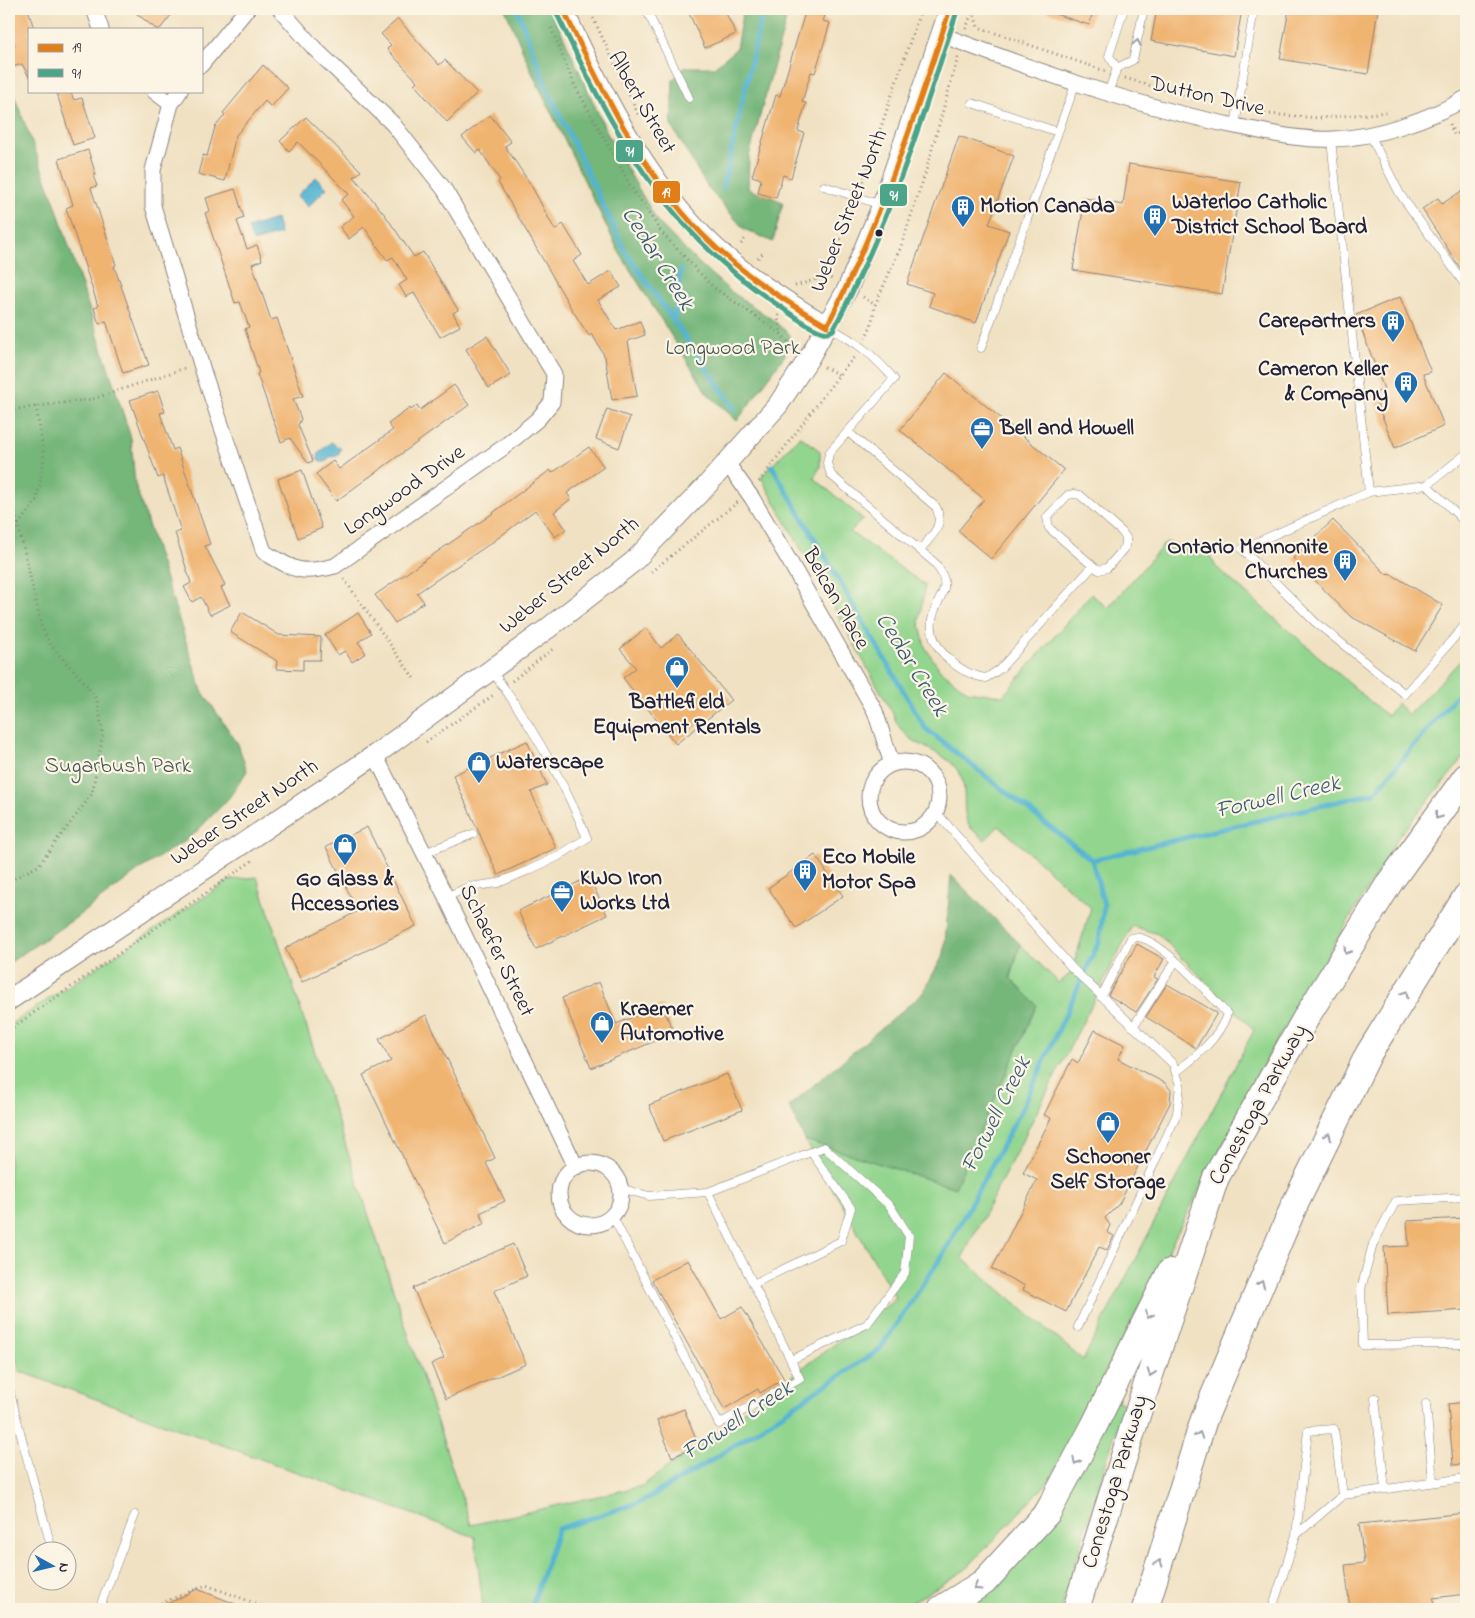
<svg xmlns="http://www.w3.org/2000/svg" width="1475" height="1618" viewBox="0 0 1475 1618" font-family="'Indie Flower',sans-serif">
  <rect width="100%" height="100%" fill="#fcf5e5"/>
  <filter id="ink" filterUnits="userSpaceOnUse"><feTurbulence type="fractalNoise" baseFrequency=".02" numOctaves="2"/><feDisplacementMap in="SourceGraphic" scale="10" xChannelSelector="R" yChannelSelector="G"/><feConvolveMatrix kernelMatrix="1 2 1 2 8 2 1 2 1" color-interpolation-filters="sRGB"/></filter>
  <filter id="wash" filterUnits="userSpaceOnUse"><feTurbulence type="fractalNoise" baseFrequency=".0096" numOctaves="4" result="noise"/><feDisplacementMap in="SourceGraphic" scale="20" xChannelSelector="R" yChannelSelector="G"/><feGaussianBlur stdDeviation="1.12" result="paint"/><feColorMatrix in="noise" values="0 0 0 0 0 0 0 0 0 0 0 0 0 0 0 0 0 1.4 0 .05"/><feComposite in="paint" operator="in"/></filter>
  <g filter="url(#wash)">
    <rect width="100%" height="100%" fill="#f0e1c2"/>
    <path fill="#92d58e" stroke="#5a7c64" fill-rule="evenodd" d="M 800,436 L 820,451 L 820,467 L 814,478 L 863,519 L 850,532 L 925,585 L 919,621 L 925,647 L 940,670 L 967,691 L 1003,696 L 1091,594 L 1108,608 L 1166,542 L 1207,550 L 1216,567 L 1387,716 L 1397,703 L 1408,715 L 1466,655 L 1466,755 L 1399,836 L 1273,1047 L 1050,1480 L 965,1570 L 901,1609 L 483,1609 L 475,1537 L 19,1371 L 9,1328 L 9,1025 L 230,880 L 257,877 L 471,1525 L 642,1486 L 896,1299 L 805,1140 L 955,1187 L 1020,944 L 1059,983 L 1071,973 L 1091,908 L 999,826 L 985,840 C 981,836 974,832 970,827 C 959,811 970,790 958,771 C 942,746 905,750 893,714 L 761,477 ZM 1132,926 L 1158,934 L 1254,1030 L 1083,1360 L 962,1258 Z
      M 1116,1400 L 1124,1404 L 1061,1609 L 959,1609 Z"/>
    <path fill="#75b679" stroke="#4c6c5a" d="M 505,9 L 551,9 L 608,135 L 657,221 L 693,258 L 730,291 L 773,320 L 790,335 L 785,355 L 737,421 L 707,393 L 619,252 L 534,77 Z
      M 743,9 L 789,9 L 749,156 L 748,189 L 783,202 L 773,242 L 744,229 L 708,188 L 671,125 L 673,80 L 684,67 L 714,67 L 736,49 Z
      M 9,82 L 55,203 L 131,438 L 135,484 L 202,691 L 238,744 L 247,771 L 229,798 L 192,836 L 142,868 L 74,919 L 9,963 Z
      M 951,875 L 1020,944 L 1010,978 L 1037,1005 L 955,1188 L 805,1140 L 789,1106 L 922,994 L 944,954 Z"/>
    <path fill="#53b4d2" stroke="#3a6b86" d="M 316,177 L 327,188 L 308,207 L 297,196 Z
      M 276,219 L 280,234 L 253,242 L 248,228 Z
      M 331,442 L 341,449 L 337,456 L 329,457 L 326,462 L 320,462 L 318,458 L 319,453 Z"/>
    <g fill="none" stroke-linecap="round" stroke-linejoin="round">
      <path stroke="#53b4d2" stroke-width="5" d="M 517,9 L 546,86 L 625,251 L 735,409
        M 723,188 L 763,9
        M 674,320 L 681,270
        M 772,466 L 925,728 L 1092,860
        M 1092,860 L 1374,793 L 1466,684
        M 531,1609 L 558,1529 L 641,1502 L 712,1460 L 879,1350 L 944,1253 L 1021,1111 L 1099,942 L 1104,905 L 1092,860"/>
    </g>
    <g id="blocks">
      <path fill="#f0b471" d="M 9,9 L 28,9 L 34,29 L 29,29 L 29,77 L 22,64 L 9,68 L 9,47 L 15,45 L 9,27 Z
        M 131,9 L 176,9 L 160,29 L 156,29 Z
        M 687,9 L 724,9 L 736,34 L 705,48 Z
        M 806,9 L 827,9 L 823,21 L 830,23 L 815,73 L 811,72 L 802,102 L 806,103 L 798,131 L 804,133 L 791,178 L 783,175 L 776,198 L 758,193 L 761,179 L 752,176 L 776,95 L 780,96 Z
        M 1047,9 L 1094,9 L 1089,25 L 1046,11 Z
        M 1157,9 L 1242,9 L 1234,56 L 1151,41 Z
        M 1289,9 L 1378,9 L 1368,74 L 1280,59 Z
        M 398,19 L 439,65 L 445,60 L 477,93 L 447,122 L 414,84 L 417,81 L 387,49 L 391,45 L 381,34 Z
        M 263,65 L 288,88 L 271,107 L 265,101 L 236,135 L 225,181 L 198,174 L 203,155 L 207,156 L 215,127 L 225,115 L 223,113 Z
        M 56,91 L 70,91 L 74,100 L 82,98 L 95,138 L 73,145 Z
        M 490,115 L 511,142 L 505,146 L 531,185 L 555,230 L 563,224 L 582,255 L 573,261 L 588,285 L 611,271 L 621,287 L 598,300 L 616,330 L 640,321 L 645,335 L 628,341 L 637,396 L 612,400 L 605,357 L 592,334 L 589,336 L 571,308 L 498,182 L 500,180 L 480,150 L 476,153 L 462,137 Z
        M 306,117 L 361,171 L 354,177 L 385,215 L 414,257 L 423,252 L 458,310 L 453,313 L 460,326 L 440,337 L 414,293 L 406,297 L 399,285 L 407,280 L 393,257 L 387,260 L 364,227 L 349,239 L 340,227 L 354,216 L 341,200 L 349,194 L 298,142 L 289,151 L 280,141 Z
        M 959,136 L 1014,156 L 989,224 L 1009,231 L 976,323 L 929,306 L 933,293 L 907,284 Z
        M 88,150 L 96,175 L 93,176 L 97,186 L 91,188 L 116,265 L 114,266 L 149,365 L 123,373 L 106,321 L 99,324 L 94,308 L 98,306 L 66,208 L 73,205 L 59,159 Z
        M 1129,164 L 1241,182 L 1222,294 L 1073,270 L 1085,198 L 1123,205 Z
        M 1466,188 L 1466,277 L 1422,209 L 1438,198 L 1442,204 Z
        M 235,189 L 244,218 L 237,221 L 247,249 L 257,245 L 262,260 L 252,264 L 271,320 L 277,318 L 303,396 L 293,399 L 301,419 L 298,425 L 313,461 L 308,463 L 290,438 L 281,442 L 257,374 L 259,373 L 245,329 L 249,327 L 240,302 L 235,303 L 205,213 L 210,211 L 206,198 Z
        M 1400,297 L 1431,372 L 1423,374 L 1444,426 L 1395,448 L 1373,394 L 1384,389 L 1356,315 Z
        M 487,336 L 511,375 L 489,388 L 466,349 Z
        M 946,373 L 1064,470 L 991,559 L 958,531 L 984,499 L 900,430 Z
        M 454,385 L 469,405 L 336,501 L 316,474 L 333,461 L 339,469 L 393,430 L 388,424 L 410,408 L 411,410 L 417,405 L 420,410 Z
        M 158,391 L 165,412 L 160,413 L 173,450 L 177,448 L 210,544 L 205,546 L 225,585 L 221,588 L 230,605 L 210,615 L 201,597 L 192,602 L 184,587 L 191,583 L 175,533 L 181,531 L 163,476 L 158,478 L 130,400 Z
        M 607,409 L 630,417 L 619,448 L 596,439 Z
        M 589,447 L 604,467 L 567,493 L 571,499 L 554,512 L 566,529 L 555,537 L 535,510 L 494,541 L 417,593 L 424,602 L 395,623 L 375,595 L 489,516 L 550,470 L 552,473 Z
        M 302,470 L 322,528 L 298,538 L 278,479 Z
        M 1333,520 L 1387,575 L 1389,573 L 1443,605 L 1415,651 L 1350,616 L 1293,558 Z
        M 242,612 L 279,635 L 321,637 L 320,660 L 303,660 L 303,670 L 276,669 L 277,661 L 230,632 Z
        M 358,613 L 371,633 L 358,642 L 366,653 L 352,662 L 345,651 L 338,655 L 325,635 Z
        M 646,628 L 661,648 L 678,634 L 731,700 L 676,744 L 623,678 L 636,668 L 620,649 Z
        M 527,741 L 547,785 L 531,792 L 556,848 L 498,875 L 453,775 Z
        M 367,827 L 416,926 L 302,982 L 285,948 L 358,911 L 326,847 Z
        M 815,855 L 843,896 L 796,928 L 768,888 Z
        M 589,877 L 607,915 L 536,949 L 518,911 Z
        M 1137,944 L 1164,959 L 1154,977 L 1158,979 L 1136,1012 L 1108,995 Z
        M 599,982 L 616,1024 L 662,1005 L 674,1033 L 591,1068 L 562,998 Z
        M 1167,984 L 1217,1013 L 1196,1048 L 1146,1017 Z
        M 426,1015 L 495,1158 L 486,1163 L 505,1201 L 480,1213 L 485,1223 L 445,1243 L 363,1075 L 391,1061 L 379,1039 Z
        M 1095,1030 L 1125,1045 L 1118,1059 L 1165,1083 L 1171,1090 L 1170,1103 L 1119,1204 L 1105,1218 L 1110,1225 L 1107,1232 L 1114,1236 L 1107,1250 L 1099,1247 L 1066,1312 L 1023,1290 L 1025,1286 L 992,1269 L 1037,1180 L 1023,1173 L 1051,1118 L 1044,1115 L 1072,1059 L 1078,1063 Z
        M 727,1074 L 742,1110 L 663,1141 L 649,1105 Z
        M 1466,1218 L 1466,1310 L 1388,1315 L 1384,1247 L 1409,1246 L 1407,1221 Z
        M 513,1244 L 527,1276 L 494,1291 L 526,1364 L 446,1399 L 431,1364 L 444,1358 L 413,1288 Z
        M 688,1260 L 721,1319 L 742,1307 L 784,1379 L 760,1393 L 758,1389 L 724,1409 L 652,1280 Z
        M 1466,1402 L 1466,1464 L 1453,1465 L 1448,1404 Z
        M 684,1409 L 699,1446 L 672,1457 L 657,1420 Z
        M 1466,1513 L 1466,1594 L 1433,1598 L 1434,1609 L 1350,1609 L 1345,1565 L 1364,1563 L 1359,1524 Z
        M 197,1589 L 246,1608 L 246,1609 L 158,1609 Z"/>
    </g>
  </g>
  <g filter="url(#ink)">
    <use href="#blocks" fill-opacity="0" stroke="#89827e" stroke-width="1"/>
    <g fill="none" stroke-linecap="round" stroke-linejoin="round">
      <g stroke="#89827e" stroke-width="9">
        <path id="service" d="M 646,9 L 689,98
          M 1117,68 L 1109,56 L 1124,9
          M 1108,93 L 1117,68 L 1133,60 L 1144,9
          M 972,103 L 1058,132
          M 1235,126 L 1254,9
          M 1369,133 L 1400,194 L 1466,286
          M 1331,140 L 1369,492
          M 824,186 L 881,205
          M 829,327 C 856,342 873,354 894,379 L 829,453 L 827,463 L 831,475 L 935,563 C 940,571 946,578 944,588 C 942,598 934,606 932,620 C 928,649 961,675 986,678 L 1000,669 L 1093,566
          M 981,348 L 1076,82
          M 848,432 L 936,507 C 945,526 932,535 920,550
          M 1427,485 L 1466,454
          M 1074,494 L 1080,495 L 1122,532 L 1126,538 L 1126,546 L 1107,568 L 1099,570 L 1093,566 L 1049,528 L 1047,517 L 1068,495 Z
          M 1466,523 L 1427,485 L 1369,492 L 1242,549 L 1315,622 L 1405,694 L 1466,624
          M 936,812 L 1073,969 L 1173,1064 L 1180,1085 L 1177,1114 L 1078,1327
          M 424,853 L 473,834
          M 446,897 L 469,887 L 498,883 L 529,870 L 557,857 L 587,838 C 563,779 530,723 492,671
          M 1101,997 L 1131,938 C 1153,929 1212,997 1227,1014 C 1219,1038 1196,1057 1176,1072
          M 1133,1027 L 1175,962
          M 708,1192 L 824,1147 L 890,1206 L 909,1236 L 905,1273 L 867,1324 L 791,1360
          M 1466,1197 L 1396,1201 L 1373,1244 L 1361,1289 L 1363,1345 L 1466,1344
          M 612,1215 L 719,1424 L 800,1379 L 708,1192 L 649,1196 L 620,1188
          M 753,1284 L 841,1241 L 851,1208 L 811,1152
          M 9,1388 C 22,1443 38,1496 52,1550
          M 1375,1398 L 1385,1489
          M 1426,1404 L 1433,1481
          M 1296,1535 L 1308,1431 L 1334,1429 L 1343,1495
          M 60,1580 L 60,1582
          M 99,1609 L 135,1515
          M 1272,1609 L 1296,1535 L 1343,1495 L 1466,1478"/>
      </g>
      <g stroke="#89827e" stroke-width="17">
        <path id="minor" d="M 94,9 L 101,29
          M 942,35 C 1037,71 1135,106 1235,126 C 1267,132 1300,141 1333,139 C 1374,138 1431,119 1466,98
          M 201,65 L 247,9
          M 154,91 L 171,104
          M 180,91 L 171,104 L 153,170 L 153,206 L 204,374 L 264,552 C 295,570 299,575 335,566 L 504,447 L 538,419 L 552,402 L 554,374 L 444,189 L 393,124 L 314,48 L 280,9
          M 727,463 L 752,498 L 790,562 L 875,711 L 892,764
          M 375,755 L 446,897 L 576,1167
          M869 797a35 35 0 1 1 70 0a35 35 0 1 1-70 0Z
          M559 1194a31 31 0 1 1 62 0a31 31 0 1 1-62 0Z"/>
      </g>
      <g stroke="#89827e" stroke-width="21">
        <path id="tertiary" d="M 563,9 C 605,98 652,196 730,260 C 760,285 793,306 827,326"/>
      </g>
      <g stroke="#89827e" stroke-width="22">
        <path id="secondary" d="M 9,1000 L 375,755 L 547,629 L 633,562 L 707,485 L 778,405 L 809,358 L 848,288 L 882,206 L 950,9"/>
      </g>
      <g stroke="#89827e" stroke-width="28">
        <path id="motorway" d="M 941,1609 L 984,1582 L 1048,1512 L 1094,1426 L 1170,1272
          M 1076,1609 L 1145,1390 L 1216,1177 L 1307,1016 L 1390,882 L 1466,777
          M 1145,1609 L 1204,1419 L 1294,1206 L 1369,1053 L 1466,897"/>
      </g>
      <path stroke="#89827e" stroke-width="3" stroke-dasharray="1 4" stroke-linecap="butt" d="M 589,9 L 639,116
        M 973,11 L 978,27 L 1105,71
        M 551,28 L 574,84 L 630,185 L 662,233 L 713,287 L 781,334 L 795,349
        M 966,29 L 973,9
        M 1125,78 L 1198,100
        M 1255,113 L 1319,118 L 1389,112
        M 1450,124 L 1454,135 L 1466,130
        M 861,186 L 921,9
        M 741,244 L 746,238
        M 758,258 L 764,252
        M 816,279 L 828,277 L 834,280
        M 795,286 L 814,280 L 828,270 L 853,208
        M 863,297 L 875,305
        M 779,315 L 778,318 L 781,333
        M 865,338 L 871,326 L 875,305 L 900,249 L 925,174 L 958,57
        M 824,367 L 839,375
        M 9,410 L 93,399 L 188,367
        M 759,482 L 839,375 L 855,356
        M 9,500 L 15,511 L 42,628 L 51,646 L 85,683 L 97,700 L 103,734 L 92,794 L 38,866 L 13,879 L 9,885
        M 9,548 L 17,526 L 37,500 L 44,458 L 36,406
        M 651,572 L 738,502
        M 344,579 L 416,681
        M 512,681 L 554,648
        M 426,742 L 495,694
        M 9,1030 L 252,861
        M 147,1609 L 206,1585 L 271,1609"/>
      <use href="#service" stroke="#fff" stroke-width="8"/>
      <use href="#minor" stroke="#fff" stroke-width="15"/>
      <use href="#tertiary" stroke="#fff" stroke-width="19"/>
      <use href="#secondary" stroke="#fff" stroke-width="20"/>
      <use href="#motorway" stroke="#fff" stroke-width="26"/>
      <g stroke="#fcf5e5" stroke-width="9">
        <path id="bus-1" d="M 563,9 C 601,88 640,170 702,234 C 738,271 783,300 827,326
          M 827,326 C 879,224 915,118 950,9"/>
      </g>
      <g stroke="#fcf5e5" stroke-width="9">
        <path id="bus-2" d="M 556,12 C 612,129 663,229 775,303 C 790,313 810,330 827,333 L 833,330 C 887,229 922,120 957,11"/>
      </g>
      <use href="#bus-1" stroke="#e27e18" stroke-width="5"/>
      <use href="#bus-2" stroke="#4ca489" stroke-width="5"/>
    </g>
    <defs><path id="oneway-chevron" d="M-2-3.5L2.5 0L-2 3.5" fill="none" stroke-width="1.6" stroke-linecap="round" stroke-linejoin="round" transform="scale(1.25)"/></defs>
    <g stroke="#9c9ca7">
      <use href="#oneway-chevron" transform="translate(1137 43) rotate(-79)"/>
      <use href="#oneway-chevron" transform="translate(1438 816) rotate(126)"/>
      <use href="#oneway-chevron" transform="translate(1347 951) rotate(122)"/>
      <use href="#oneway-chevron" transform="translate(1405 994) rotate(-58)"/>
      <use href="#oneway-chevron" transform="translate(1328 1136) rotate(-64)"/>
      <use href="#oneway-chevron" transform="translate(1261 1284) rotate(-67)"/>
      <use href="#oneway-chevron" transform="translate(1149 1315) rotate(116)"/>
      <use href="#oneway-chevron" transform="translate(1151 1373) rotate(109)"/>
      <use href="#oneway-chevron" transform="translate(1199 1435) rotate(-71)"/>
      <use href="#oneway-chevron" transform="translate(1076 1461) rotate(118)"/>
      <use href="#oneway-chevron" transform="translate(1159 1563) rotate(-73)"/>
      <use href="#oneway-chevron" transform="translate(977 1587) rotate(148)"/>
    </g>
  </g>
  <defs>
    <g id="building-pin" transform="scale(1.25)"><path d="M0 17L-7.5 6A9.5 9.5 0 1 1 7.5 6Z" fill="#1f6fb2" stroke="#fcf5e5"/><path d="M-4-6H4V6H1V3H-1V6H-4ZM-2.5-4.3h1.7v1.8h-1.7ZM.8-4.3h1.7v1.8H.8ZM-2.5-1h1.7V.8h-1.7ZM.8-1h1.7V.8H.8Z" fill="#fff"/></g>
    <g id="office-pin" transform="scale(1.25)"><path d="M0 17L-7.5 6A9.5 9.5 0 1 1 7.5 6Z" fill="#1f6fb2" stroke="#fcf5e5"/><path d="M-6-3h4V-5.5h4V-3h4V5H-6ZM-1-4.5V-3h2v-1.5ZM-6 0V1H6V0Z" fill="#fff"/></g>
    <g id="shop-pin" transform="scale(1.25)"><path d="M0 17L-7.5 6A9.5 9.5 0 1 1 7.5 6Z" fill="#1f6fb2" stroke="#fcf5e5"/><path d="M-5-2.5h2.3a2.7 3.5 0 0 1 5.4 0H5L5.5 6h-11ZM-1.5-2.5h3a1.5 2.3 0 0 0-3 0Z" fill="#fff"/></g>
  </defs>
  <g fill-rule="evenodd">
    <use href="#building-pin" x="963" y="207"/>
    <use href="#building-pin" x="1155" y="216"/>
    <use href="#building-pin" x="1393" y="322"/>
    <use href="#building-pin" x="1406" y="383"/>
    <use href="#office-pin" x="982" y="429"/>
    <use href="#building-pin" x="1345" y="561"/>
    <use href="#shop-pin" x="677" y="668"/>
    <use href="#shop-pin" x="479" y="763"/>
    <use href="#shop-pin" x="345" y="845"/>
    <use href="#building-pin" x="805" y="871"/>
    <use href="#office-pin" x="562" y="892"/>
    <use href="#shop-pin" x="602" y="1023"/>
    <use href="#shop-pin" x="1108" y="1123"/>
  </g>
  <circle fill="#22223b" stroke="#fcf5e5" stroke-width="2" cx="879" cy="233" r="4.5"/>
  <g text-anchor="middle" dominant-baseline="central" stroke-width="4.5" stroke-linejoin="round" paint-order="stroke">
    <g font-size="22" fill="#22223b" stroke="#fcf5e5">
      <text transform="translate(1207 97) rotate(13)">Dutton Drive</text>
      <text transform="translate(641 103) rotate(60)">Albert Street</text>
      <text transform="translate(850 211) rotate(-68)">Weber Street North</text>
      <text transform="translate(405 491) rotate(-35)">Longwood Drive</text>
      <text transform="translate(570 576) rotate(-39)">Weber Street North</text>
      <text transform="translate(835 599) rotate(60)">Belcan Place</text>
      <text transform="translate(245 813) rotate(-34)">Weber Street North</text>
      <text transform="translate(496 951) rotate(64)">Schaefer Street</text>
      <text transform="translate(1259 1105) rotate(-61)">Conestoga Parkway</text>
      <text transform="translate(1116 1482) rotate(-73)">Conestoga Parkway</text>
    </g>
    <g font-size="22" font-weight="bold" fill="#22223b" stroke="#fcf5e5" text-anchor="start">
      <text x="1172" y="203">Waterloo Catholic<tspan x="1172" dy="25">District School Board</tspan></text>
      <text x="980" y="207">Motion Canada</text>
      <text x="1376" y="322" text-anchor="end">Carepartners</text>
      <text x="1388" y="370" text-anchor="end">Cameron Keller<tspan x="1388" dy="25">&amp; Company</tspan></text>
      <text x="1000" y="429">Bell and Howell</text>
      <text x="1328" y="548" text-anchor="end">Ontario Mennonite<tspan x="1328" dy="25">Churches</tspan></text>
      <text x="677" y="703" text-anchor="middle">Battlefield<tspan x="677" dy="25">Equipment Rentals</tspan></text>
      <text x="496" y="763">Waterscape</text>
      <text x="822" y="858">Eco Mobile<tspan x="822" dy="25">Motor Spa</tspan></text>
      <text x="580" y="879">KWO Iron<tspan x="580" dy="25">Works Ltd</tspan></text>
      <text x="345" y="880" text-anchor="middle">Go Glass &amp;<tspan x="345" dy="25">Accessories</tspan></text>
      <text x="620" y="1010">Kraemer<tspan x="620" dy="25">Automotive</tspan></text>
      <text x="1108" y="1158" text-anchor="middle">Schooner<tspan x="1108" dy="25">Self Storage</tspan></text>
    </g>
    <g font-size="22" fill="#445854" stroke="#fcf5e5">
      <text x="733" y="349">Longwood Park</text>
      <text x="118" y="767">Sugarbush Park</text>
    </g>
    <g font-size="24" font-style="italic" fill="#365c77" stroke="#fcf5e5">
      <text transform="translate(657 259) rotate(58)">Cedar Creek</text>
      <text transform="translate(911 665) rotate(58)">Cedar Creek</text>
      <text transform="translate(1278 798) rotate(-13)">Forwell Creek</text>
      <text transform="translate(997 1115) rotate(-63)">Forwell Creek</text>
      <text transform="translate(738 1421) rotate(-33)">Forwell Creek</text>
    </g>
  </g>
  <g stroke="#fcf5e5" stroke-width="2">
    <rect x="615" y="139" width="29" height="24" rx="5" fill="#4ca489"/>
    <rect x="652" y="180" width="29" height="24" rx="5" fill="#e27e18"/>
    <rect x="879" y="183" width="29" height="24" rx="5" fill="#4ca489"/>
  </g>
  <g font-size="14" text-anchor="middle" font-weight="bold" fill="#fff">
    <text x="630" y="156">91</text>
    <text x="666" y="197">19</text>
    <text x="894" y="200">91</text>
  </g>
  <rect width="1475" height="1618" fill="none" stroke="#fcf5e5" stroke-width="30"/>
  <rect x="28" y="28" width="175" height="65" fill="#fcf5e5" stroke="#a5a1a1"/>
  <rect x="38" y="44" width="25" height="8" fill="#e27e18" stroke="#a5a1a1"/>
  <text x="72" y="52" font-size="15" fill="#22223b">19</text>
  <rect x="38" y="69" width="25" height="8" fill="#4ca489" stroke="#a5a1a1"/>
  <text x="72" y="78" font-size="15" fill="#22223b">91</text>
  <g transform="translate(52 1566) rotate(98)"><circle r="24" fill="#fcf5e5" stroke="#a5a1a1"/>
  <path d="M0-4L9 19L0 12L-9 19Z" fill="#1f6fb2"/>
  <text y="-8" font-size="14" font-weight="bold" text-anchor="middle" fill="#22223b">N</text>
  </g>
</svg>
